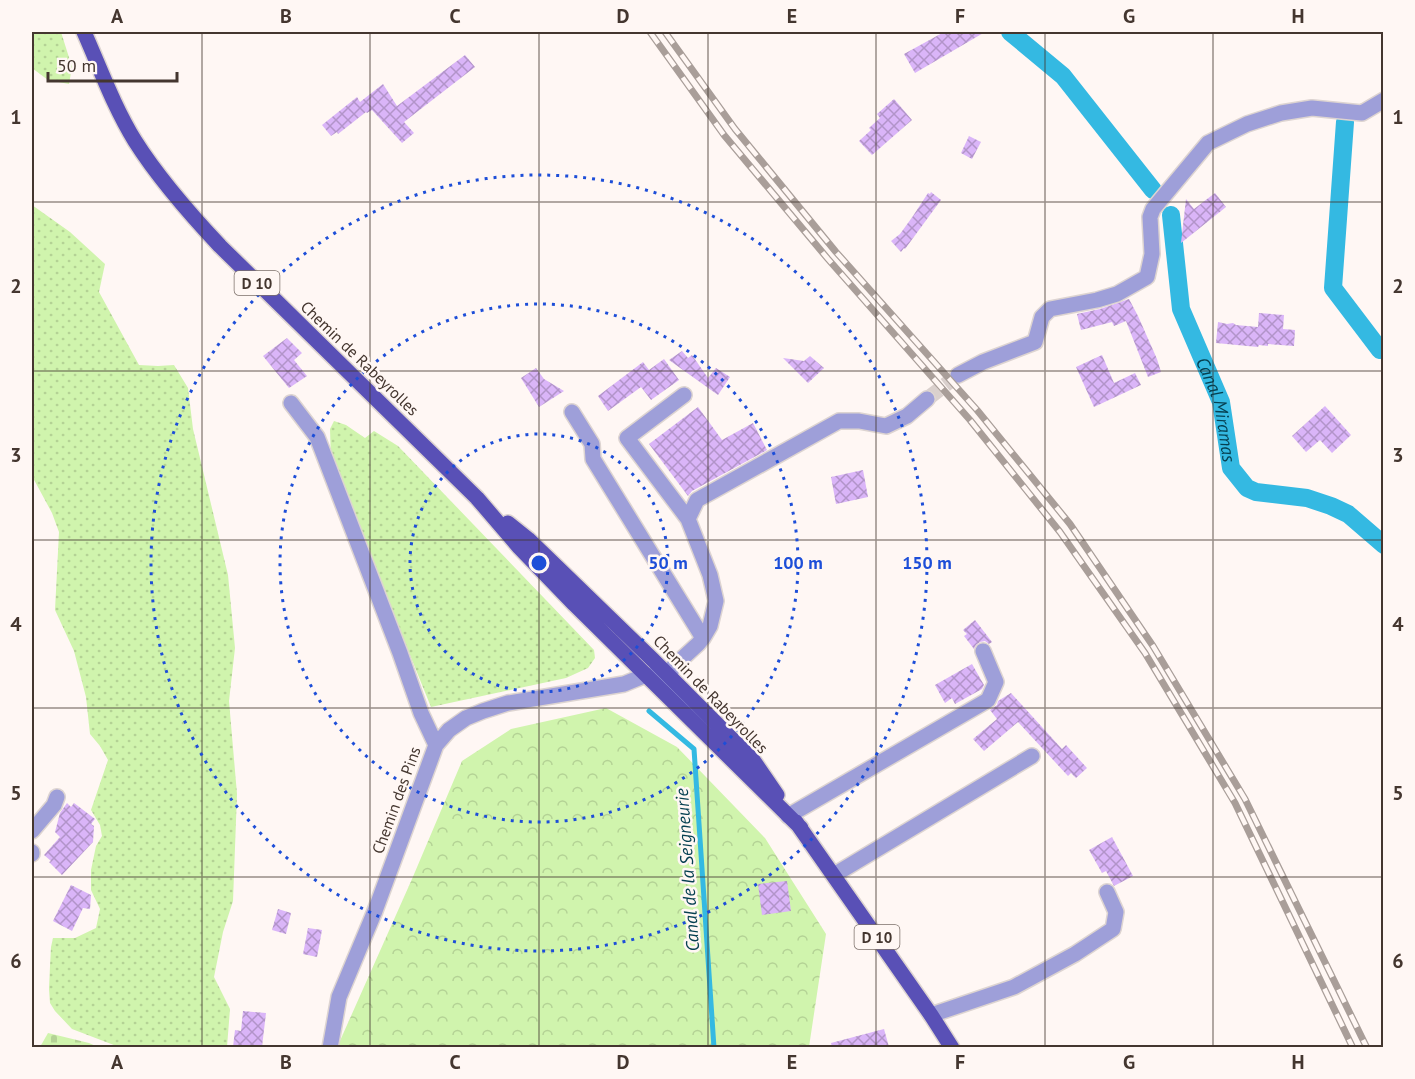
<svg xmlns="http://www.w3.org/2000/svg" width="1415" height="1079" viewBox="0 0 1415 1079" font-family="'PT Sans',sans-serif">
  <defs>
    <pattern id="grass-dots" width="8" height="8" patternUnits="userSpaceOnUse" patternTransform="scale(1.5)"><rect width="8" height="8" fill="#d0f4ad"/><path d="M2 2h.1M6 6h.1" fill="none" stroke="#b4d295" stroke-width="1.8" stroke-linecap="round"/></pattern>
    <pattern id="cemetery-stones" width="16" height="16" patternUnits="userSpaceOnUse" patternTransform="scale(1.5)"><rect width="16" height="16" fill="#d0f4ad"/><path d="M2 7V4a2 2 0 0 1 4 0v3zM10 15v-3a2 2 0 0 1 4 0v3z" fill="#b4d295"/></pattern>
    <pattern id="park-crowns" width="20" height="18" patternUnits="userSpaceOnUse" patternTransform="scale(1.5)"><rect width="20" height="18" fill="#d0f4ad"/><path d="M2 6a3 3 0 1 1 6 0M12 15a3 3 0 1 1 6 0" fill="none" stroke="#b4d295"/></pattern>
    <pattern id="building-cross-hatch" width="8" height="8" patternUnits="userSpaceOnUse" patternTransform="scale(1.5)"><rect width="8" height="8" fill="#dab5f8"/><path d="M0 0l8 8M0 8l8-8" fill="none" stroke="#b294c9"/></pattern>
  </defs>
  <rect width="100%" height="100%" fill="#fff7f4"/>
  <path fill="url(#grass-dots)" d="M 32,32 L 61,32 L 72,67 L 69,84 L 48,80 L 32,68 Z
    M 32,205 L 70,232 L 105,264 L 99,292 L 139,365 L 158,366 L 174,365 L 188,388 L 193,429 L 228,575 L 235,648 L 229,701 L 237,794 L 233,901 L 223,932 L 214,977 L 230,1009 L 227,1047 L 119,1047 L 72,1029 L 55,1011 L 50,1003 L 49,989 L 50,966 L 51,947 L 53,938 L 75,938 L 96,928 L 100,909 L 91,890 L 91,870 L 96,846 L 102,836 L 100,825 L 91,810 L 108,760 L 100,746 L 90,734 L 86,697 L 74,651 L 55,610 L 59,532 L 52,513 L 32,476 Z
    M 334,421 L 346,425 L 365,438 L 374,431 L 398,446 L 594,650 L 595,658 L 588,668 L 566,678 L 431,707 L 331,460 L 330,429 Z"/>
  <path fill="url(#cemetery-stones)" d="M 48,1033 L 89,1043 L 98,1047 L 40,1047 Z"/>
  <path fill="url(#park-crowns)" d="M 606,708 L 677,747 L 765,838 L 826,934 L 809,1047 L 338,1048 L 339,1043 L 412,879 L 462,761 L 511,729 Z"/>
  <g fill="none" stroke-linecap="round" stroke-linejoin="round">
    <path stroke="#34b9e2" stroke-width="5" d="M 649,711 L 694,749 L 714,1048"/>
    <g stroke="#34b9e2" stroke-width="18">
      <path d="M 1010,32 L 1063,76 L 1153,190"/>
      <path d="M 1345,122 L 1333,288 L 1380,350"/>
      <path id="s1" d="M 1171,215 L 1181,309 L 1221,402 L 1231,468 L 1247,488 L 1256,492 L 1307,498 L 1331,506 L 1348,514 L 1384,545"/>
    </g>
  </g>
  <path fill="url(#building-cross-hatch)" d="M 944,32 L 985,32 L 915,73 L 904,54 Z
    M 465,55 L 475,67 L 404,122 L 414,133 L 402,143 L 372,110 L 367,113 L 366,112 L 338,134 L 337,132 L 331,136 L 322,125 L 357,97 L 360,102 L 383,84 L 397,106 Z
    M 894,99 L 912,120 L 872,155 L 859,141 L 871,130 L 869,128 L 880,118 L 877,114 Z
    M 969,136 L 981,142 L 972,159 L 961,153 Z
    M 931,192 L 941,200 L 905,249 L 904,248 L 901,252 L 891,241 L 900,234 L 913,216 L 928,193 L 930,194 Z
    M 1215,193 L 1226,207 L 1181,243 L 1186,199 L 1194,209 Z
    M 1129,299 L 1138,316 L 1157,359 L 1161,372 L 1148,377 L 1126,321 L 1114,326 L 1112,322 L 1081,330 L 1077,314 L 1100,309 Z
    M 1259,313 L 1284,315 L 1283,329 L 1295,330 L 1294,346 L 1268,344 L 1268,346 L 1259,345 L 1258,347 L 1216,343 L 1218,322 L 1227,324 L 1233,323 L 1236,325 L 1258,327 Z
    M 287,338 L 302,353 L 294,360 L 307,376 L 289,388 L 263,356 Z
    M 682,351 L 688,358 L 692,355 L 708,378 L 716,368 L 730,377 L 718,395 L 669,360 Z
    M 1102,355 L 1114,383 L 1135,373 L 1141,385 L 1094,407 L 1076,367 Z
    M 810,356 L 824,368 L 808,383 L 783,358 L 804,361 Z
    M 664,359 L 679,380 L 651,400 L 641,387 L 608,411 L 598,396 L 643,362 L 649,370 Z
    M 536,368 L 544,379 L 564,391 L 539,407 L 521,378 Z
    M 1325,406 L 1351,435 L 1332,453 L 1320,440 L 1306,452 L 1292,436 Z
    M 698,407 L 722,440 L 753,423 L 767,450 L 692,491 L 688,496 L 649,444 Z
    M 863,470 L 868,497 L 836,504 L 831,477 Z
    M 975,620 L 992,642 L 989,644 L 985,641 L 980,642 L 976,645 L 974,649 L 964,636 L 967,634 L 963,630 Z
    M 972,664 L 984,685 L 982,689 L 955,704 L 952,698 L 945,703 L 935,685 Z
    M 1011,693 L 1062,749 L 1066,745 L 1087,768 L 1076,778 L 1071,773 L 1068,776 L 1018,722 L 984,751 L 973,739 L 997,719 L 990,710 L 997,705 L 998,701 Z
    M 67,803 L 71,807 L 74,803 L 95,819 L 91,824 L 94,826 L 93,842 L 62,875 L 49,862 L 51,861 L 44,855 L 60,837 L 55,832 L 60,813 Z
    M 1112,837 L 1133,876 L 1114,886 L 1106,871 L 1102,873 L 1089,850 Z
    M 787,881 L 791,911 L 762,915 L 758,884 Z
    M 71,885 L 91,895 L 90,909 L 83,908 L 72,931 L 53,921 Z
    M 278,909 L 291,913 L 286,934 L 272,930 Z
    M 308,928 L 322,930 L 317,957 L 303,954 Z
    M 243,1011 L 266,1013 L 262,1047 L 233,1047 L 235,1030 L 241,1031 Z
    M 884,1029 L 889,1047 L 832,1047 L 831,1043 Z"/>
  <g fill="none" stroke-linecap="round" stroke-linejoin="round">
    <path stroke="#dad0cd" stroke-width="15" stroke-dasharray="15 8" stroke-linecap="butt" d="M 927,399 L 958,375"/>
    <g stroke="#ddd4d1" stroke-width="18">
      <path id="minor" d="M 958,375 L 983,362 L 1035,342 L 1042,317 L 1050,309 L 1097,300 L 1117,294 L 1147,277 L 1152,254 L 1150,217 L 1153,209 L 1208,143 L 1247,124 L 1281,113 L 1312,108 L 1362,113 L 1384,100
        M 291,403 L 317,437 L 400,653 L 421,713 L 436,745
        M 572,412 L 592,444 L 593,459 L 703,638
        M 688,519 L 697,500 L 839,421 L 859,421 L 886,426 L 907,416 L 927,399
        M 669,677 L 673,667 L 698,644 L 703,638 L 710,626 L 716,601 L 710,575 L 688,519 L 627,438 L 684,395
        M 657,680 L 676,693 L 714,732
        M 788,816 L 988,700 L 996,682 L 983,651
        M 32,831 L 54,805 L 57,797
        M 32,852 L 32,854
        M 834,875 L 1032,756
        M 931,1015 L 1014,987 L 1075,954 L 1113,929 L 1116,912 L 1107,892
        M 330,1048 L 339,997 L 375,911 L 436,745 L 449,730 L 466,718 L 483,711 L 508,703 L 624,684 L 646,675 L 656,676"/>
    </g>
    <g stroke="#ddd4d1" stroke-width="18">
      <path id="major" d="M 84,32 C 100,68 114,107 135,141 C 159,179 189,213 220,246 L 477,498 L 519,547 L 574,604 L 801,828
        M 508,523 L 528,539 L 653,660 L 753,760 L 777,795
        M 796,822 L 931,1015 L 952,1048"/>
    </g>
    <use href="#minor" stroke="#9e9fd9" stroke-width="15"/>
    <use href="#major" stroke="#5950b6" stroke-width="15"/>
    <g stroke="#a99e99" stroke-width="7">
      <path id="rail" d="M 650,32 L 724,135 L 828,259 L 970,420 L 1060,532 L 1145,653 L 1235,803 L 1353,1048
        M 665,32 L 735,129 L 836,252 L 977,410 L 1070,524 L 1153,646 L 1245,799 L 1367,1048"/>
    </g>
    <use href="#rail" stroke="#fff7f4" stroke-width="4.5" stroke-dasharray="14" stroke-linecap="butt"/>
  </g>
  <path fill="none" stroke="#44362f" stroke-width="1.5" stroke-opacity="0.55" d="M 202,32 L 202,1048M 370,32 L 370,1048M 539,32 L 539,1048M 708,32 L 708,1048M 876,32 L 876,1048M 1045,32 L 1045,1048M 1213,32 L 1213,1048M 32,202 L 1384,202M 32,371 L 1384,371M 32,540 L 1384,540M 32,708 L 1384,708M 32,877 L 1384,877"/>
  <g fill="none" stroke="#1d4ed8" stroke-width="3" stroke-dasharray="3 6">
    <circle cx="539" cy="563" r="129"/>
    <circle cx="539" cy="563" r="259"/>
    <circle cx="539" cy="563" r="388"/>
  </g>
  <g text-anchor="middle" dominant-baseline="central" stroke-width="5" stroke-linejoin="round" paint-order="stroke">
    <g fill="#fff7f4" stroke="#7c706a" stroke-width="1.5">
      <rect x="234.5" y="271" width="45" height="24" rx="4.5"/>
      <rect x="854.5" y="925" width="45" height="24" rx="4.5"/>
    </g>
    <g font-size="15" font-weight="bold" fill="#44362f">
      <text x="257" y="283">D 10</text>
      <text x="877" y="937">D 10</text>
    </g>
    <g font-size="16" fill="#44362f" stroke="#fff7f4">
      <text transform="translate(360 358) rotate(44)">Chemin de Rabeyrolles</text>
      <text transform="translate(711 694) rotate(46)">Chemin de Rabeyrolles</text>
      <text transform="translate(396 800) rotate(-70)">Chemin des Pins</text>
    </g>
    <g font-size="18" font-style="italic" fill="#064051" stroke="#fff7f4">
      <text stroke="none"><textPath href="#s1" startOffset="202">Canal Miramas</textPath></text>
      <text transform="translate(687 870) rotate(-94)">Canal de la Seigneurie</text>
    </g>
  </g>
  <circle cx="539" cy="563" r="9" fill="#1d4ed8" stroke="#fff7f4" stroke-width="3"/>
  <g font-size="18" text-anchor="middle" font-weight="bold" fill="#1d4ed8" stroke="#fff7f4" stroke-width="5" stroke-linejoin="round" paint-order="stroke">
    <text x="668" y="569">50 m</text>
    <text x="798" y="569">100 m</text>
    <text x="927" y="569">150 m</text>
  </g>
  <rect width="1415" height="1079" fill="none" stroke="#fff7f4" stroke-width="66"/>
  <path d="M48 72v9h129v-9" fill="none" stroke="#44362f" stroke-width="3"/>
  <text x="57" y="72" font-size="18" fill="#44362f" stroke="#fff7f4" stroke-width="4.5" paint-order="stroke">50 m</text>
  <rect x="33" y="33" width="1349" height="1013" fill="none" stroke="#44362f" stroke-width="2"/>
  <g font-size="20" text-anchor="middle" font-weight="bold" fill="#44362f">
    <text x="117" y="23">A</text>
    <text x="286" y="23">B</text>
    <text x="455" y="23">C</text>
    <text x="623" y="23">D</text>
    <text x="792" y="23">E</text>
    <text x="960" y="23">F</text>
    <text x="1129" y="23">G</text>
    <text x="1298" y="23">H</text>
    <text x="16" y="124">1</text>
    <text x="1398" y="124">1</text>
    <text x="16" y="293">2</text>
    <text x="1398" y="293">2</text>
    <text x="16" y="462">3</text>
    <text x="1398" y="462">3</text>
    <text x="16" y="631">4</text>
    <text x="1398" y="631">4</text>
    <text x="16" y="800">5</text>
    <text x="1398" y="800">5</text>
    <text x="16" y="968">6</text>
    <text x="1398" y="968">6</text>
    <text x="117" y="1069">A</text>
    <text x="286" y="1069">B</text>
    <text x="455" y="1069">C</text>
    <text x="623" y="1069">D</text>
    <text x="792" y="1069">E</text>
    <text x="960" y="1069">F</text>
    <text x="1129" y="1069">G</text>
    <text x="1298" y="1069">H</text>
  </g>
</svg>
